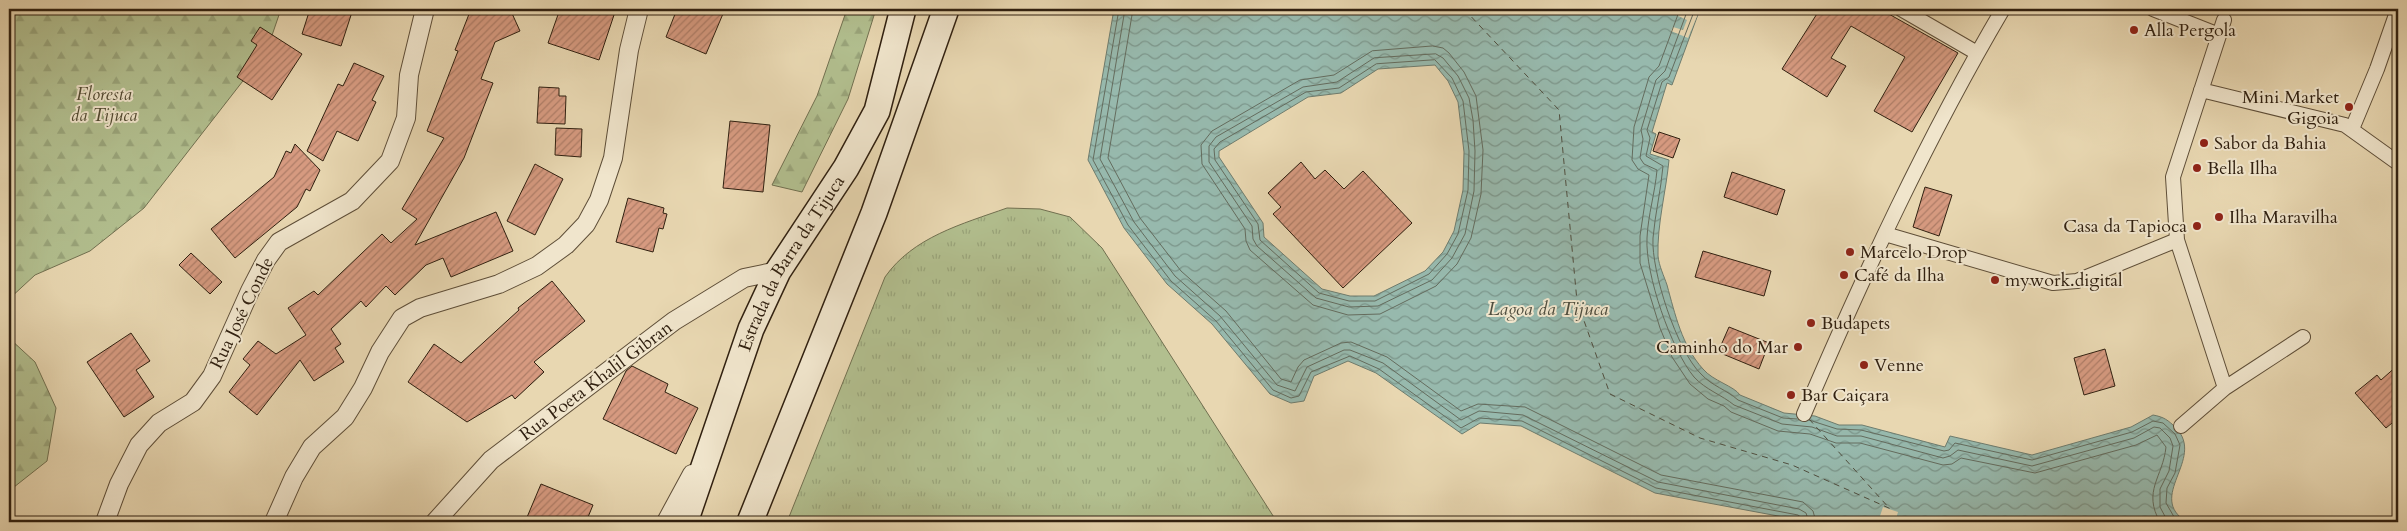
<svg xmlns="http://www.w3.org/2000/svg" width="2407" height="531" viewBox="0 0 2407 531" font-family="Cardo,serif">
  <defs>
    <pattern id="grass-tufts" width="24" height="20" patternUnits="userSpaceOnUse" patternTransform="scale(1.25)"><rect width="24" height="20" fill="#b2bf8f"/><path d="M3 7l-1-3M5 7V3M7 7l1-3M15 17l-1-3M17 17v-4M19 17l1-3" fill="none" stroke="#99a47a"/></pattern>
    <pattern id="forest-firs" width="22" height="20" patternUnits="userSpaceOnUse" patternTransform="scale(1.25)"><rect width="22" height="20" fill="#b2bf8f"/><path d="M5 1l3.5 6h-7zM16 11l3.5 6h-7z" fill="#99a47a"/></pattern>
    <pattern id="water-waves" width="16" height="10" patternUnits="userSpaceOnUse" patternTransform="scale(1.25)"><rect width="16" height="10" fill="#97b9ad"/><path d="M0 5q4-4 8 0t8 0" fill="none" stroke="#7c968b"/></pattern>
    <pattern id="building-hatch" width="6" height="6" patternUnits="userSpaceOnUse" patternTransform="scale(1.25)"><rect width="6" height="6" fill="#d69a80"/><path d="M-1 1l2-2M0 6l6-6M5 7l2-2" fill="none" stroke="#ae7d67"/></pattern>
  </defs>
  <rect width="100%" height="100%" fill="#e8d7b1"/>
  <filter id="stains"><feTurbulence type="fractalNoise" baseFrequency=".004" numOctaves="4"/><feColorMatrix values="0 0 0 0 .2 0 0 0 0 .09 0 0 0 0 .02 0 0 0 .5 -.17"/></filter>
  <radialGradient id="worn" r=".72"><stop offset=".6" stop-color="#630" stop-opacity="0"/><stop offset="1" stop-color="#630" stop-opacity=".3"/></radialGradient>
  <path fill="url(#grass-tufts)" stroke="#717050" d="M 1007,208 L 1040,209 L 1070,217 L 1102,248 L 1277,522 L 787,522 L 885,277 C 913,237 962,224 1007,208 Z"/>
  <path fill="url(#forest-firs)" stroke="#717050" d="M 9,9 L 281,9 L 267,50 L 144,208 L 90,251 L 35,275 L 9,299 Z
    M 847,9 L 876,9 L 848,99 L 802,192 L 772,185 L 817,96 Z
    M 9,338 L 35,362 L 56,408 L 47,461 L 9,491 Z"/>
  <path fill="url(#water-waves)" stroke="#6e7c6e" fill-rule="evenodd" d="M 1114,9 L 1700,9 L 1672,85 L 1667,83 L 1652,132 L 1656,134 L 1650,154 L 1669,160 C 1666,192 1657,224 1658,256 C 1659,266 1664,276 1667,285 C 1675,314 1682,346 1703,369 C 1713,381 1734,386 1740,395 L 1784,413 L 1815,416 L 1839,425 L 1862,425 L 1945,447 L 1950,436 L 2032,455 L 2131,427 L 2153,415 C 2164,417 2168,420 2176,428 C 2206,459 2145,497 2187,522 L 1810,522 L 1655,493 L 1521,426 L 1480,423 L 1462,434 L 1376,373 L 1348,361 L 1314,376 L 1304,401 L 1291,403 L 1270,394 L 1212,324 L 1167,284 L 1124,228 L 1088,160 ZM 1435,65 L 1448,81 L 1458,102 L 1464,152 L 1463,190 L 1454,231 L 1443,252 L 1425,271 L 1374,296 L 1350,296 L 1322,289 L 1264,237 L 1263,223 L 1219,157 L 1219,151 L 1308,97 L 1341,93 L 1378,69 Z"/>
  <path fill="#e8d7b1" d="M 1679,9 L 1690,12 L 1691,9 L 1700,9 L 1688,38 L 1671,31 L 1673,27 L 1683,30 L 1687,20 L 1676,15 Z
    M 1883,507 L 1898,512 L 1895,522 L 1878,522 Z"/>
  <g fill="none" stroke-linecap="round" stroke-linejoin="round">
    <path stroke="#646c5e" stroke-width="1" d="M 1119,9 L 1093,160 L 1128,225 L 1171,281 L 1216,321 L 1273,390 L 1291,398 L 1299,396 L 1311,372 L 1350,356 L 1379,369 L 1461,428 L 1479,418 L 1522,421 L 1656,488 L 1798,515 L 1802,518 L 1802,522
      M 1125,9 L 1100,159 L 1134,222 L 1175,276 L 1220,316 L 1277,385 L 1295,391 L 1307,367 L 1344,350 L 1350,350 L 1383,363 L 1461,420 L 1479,411 L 1523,415 L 1658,482 L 1799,509 L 1806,513 L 1809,522
      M 1133,9 L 1108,158 L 1140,218 L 1181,271 L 1226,311 L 1281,379 L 1291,382 L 1298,367 L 1304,360 L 1341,343 L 1351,342 L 1387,357 L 1461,411 L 1478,404 L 1525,407 L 1661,475 L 1803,502 L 1813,511 L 1816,522
      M 1680,9 L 1659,66 L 1649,77 L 1634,127 L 1632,160 L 1638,169 L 1649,175 L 1640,236 L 1640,263 L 1660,328 L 1672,357 L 1690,384 L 1708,399 L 1724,406 L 1731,412 L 1778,431 L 1810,434 L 1836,443 L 1860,443 L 1943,465 L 1952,464 L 1961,458 L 2035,473 L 2136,445 L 2157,435 L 2166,447 C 2163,477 2142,491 2160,522
      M 1688,9 L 1665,71 L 1656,80 L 1641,130 L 1643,139 L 1640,158 L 1644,164 L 1657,170 C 1655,193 1648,215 1647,238 C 1645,274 1671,349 1694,377 C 1706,390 1722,395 1734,405 L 1782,424 L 1812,427 L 1837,436 L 1861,436 L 1943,458 L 1950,456 L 1958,450 L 2032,466 L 2134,438 L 2154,427 L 2160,428 L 2170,438 L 2173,446 L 2169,471 L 2160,489 L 2160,507 L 2168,522
      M 1695,9 L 1669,77 L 1662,82 L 1647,130 L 1650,138 L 1646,156 L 1663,166 C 1661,190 1655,214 1653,238 C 1651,271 1677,351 1701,374 C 1712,386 1727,390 1738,400 L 1783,418 L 1797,419
      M 1433,46 L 1443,48 L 1449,53 L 1464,72 L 1476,96 L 1483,150 L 1481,194 L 1471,238 L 1457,264 L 1436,286 L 1380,314 L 1348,315 L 1313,305 L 1250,250 L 1246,241 L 1245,229 L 1202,164 L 1201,145 L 1212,131 L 1300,80 L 1334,75 L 1372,51 Z
      M 1436,54 L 1443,58 L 1458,76 L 1469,98 L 1473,120 L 1475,151 L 1474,191 L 1465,234 L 1452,258 L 1432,280 L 1378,306 L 1349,307 L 1316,298 L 1257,246 L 1253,239 L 1252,226 L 1209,162 L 1209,146 L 1216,137 L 1303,87 L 1337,82 L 1374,58 Z
      M 1435,60 L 1452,78 L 1463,101 L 1469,151 L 1468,190 L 1458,234 L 1447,254 L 1429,274 L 1375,301 L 1349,301 L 1319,293 L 1260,240 L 1258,224 L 1215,160 L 1214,149 L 1220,142 L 1306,92 L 1339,88 L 1376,64 Z
      M 1809,420 L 1837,429 L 1861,430 L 1944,451 L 1949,450 L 1955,443 L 2032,460 L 2132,432 L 2153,421 L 2163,423 L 2175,434 L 2180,445 L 2175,473 L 2167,488 L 2166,503 L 2177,522"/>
    <path stroke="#4f4e3f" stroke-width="1" stroke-dasharray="6 5" stroke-linecap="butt" d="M 1464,9 L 1559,110 L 1577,301 L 1610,394 L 1700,438 L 1792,465 L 1891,509
      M 1809,419 L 1890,509"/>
  </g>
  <path fill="url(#building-hatch)" stroke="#302010" d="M 310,9 L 353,9 L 341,46 L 302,34 Z
    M 471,9 L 510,9 L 520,31 L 495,42 L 481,79 L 493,83 L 464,158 L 415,245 L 496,212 L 513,251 L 451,277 L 443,258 L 426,265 L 395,295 L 386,286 L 366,307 L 361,301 L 331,329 L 341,344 L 335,348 L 344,362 L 314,381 L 300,360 L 257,415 L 229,392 L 250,365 L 243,359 L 258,341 L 276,354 L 306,335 L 288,308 L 314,291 L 318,295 L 382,234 L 391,243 L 417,219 L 402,209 L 444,138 L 427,131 L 458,51 L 455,50 Z
    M 560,9 L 616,9 L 599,60 L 548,43 Z
    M 677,9 L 725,9 L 706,54 L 666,37 Z
    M 1820,9 L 1880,9 L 1958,53 L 1912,132 L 1874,111 L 1905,57 L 1851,26 L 1831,58 L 1846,66 L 1827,97 L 1782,69 Z
    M 260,27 L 302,54 L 272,100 L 237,77 L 257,45 L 251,41 Z
    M 354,63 L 384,76 L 372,100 L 376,102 L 358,141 L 337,131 L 323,161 L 307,151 L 338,84 L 343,86 Z
    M 539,87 L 559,88 L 559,96 L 566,96 L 565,124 L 537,123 Z
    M 730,121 L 770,125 L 763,192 L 723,188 Z
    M 556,128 L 582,129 L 581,157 L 555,155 Z
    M 1659,132 L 1680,139 L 1673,158 L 1653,151 Z
    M 295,144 L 320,170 L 310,191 L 306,189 L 297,207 L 235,258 L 211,229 L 274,177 L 286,151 L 291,153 Z
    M 1301,162 L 1315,179 L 1325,170 L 1344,189 L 1363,171 L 1412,223 L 1343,288 L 1273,214 L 1281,207 L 1268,193 Z
    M 535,164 L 563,179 L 535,235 L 507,221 Z
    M 1732,172 L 1785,190 L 1777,215 L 1724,197 Z
    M 1925,187 L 1952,195 L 1939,236 L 1913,227 Z
    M 628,198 L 664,208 L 663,213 L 667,214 L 663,229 L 659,228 L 653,252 L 616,242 Z
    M 1703,251 L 1771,271 L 1764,296 L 1695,277 Z
    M 191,253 L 222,282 L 210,294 L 179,265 Z
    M 552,281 L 585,321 L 534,362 L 544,372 L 515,399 L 512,395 L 467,422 L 408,382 L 434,344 L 461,363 L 519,310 L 518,308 Z
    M 1729,327 L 1769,343 L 1759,369 L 1718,352 Z
    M 131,333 L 150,361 L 136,370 L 154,397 L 124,417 L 87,362 Z
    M 2105,349 L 2115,386 L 2084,395 L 2074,358 Z
    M 2398,365 L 2398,418 L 2386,428 L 2355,393 L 2377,375 L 2381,380 Z
    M 632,366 L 668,384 L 665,392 L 698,408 L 676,454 L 603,419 L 626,371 Z
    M 541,484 L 593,505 L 586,522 L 525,522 Z"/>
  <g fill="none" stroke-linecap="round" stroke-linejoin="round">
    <g stroke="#5e4e38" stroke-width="16">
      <path id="pedestrian" d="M 1901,9 L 1977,53
        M 2153,9 L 2219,35
        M 2224,20 L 2173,177 L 2177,240 L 2225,388
        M 2201,90 L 2345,125 L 2398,163
        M 2352,129 L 2377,69 L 2398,9
        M 1885,234 L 2053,283 L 2077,281 L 2177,240
        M 1804,414 C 1863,276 1927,138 2003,9
        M 2181,426 L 2225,388 L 2303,337"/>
    </g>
    <g stroke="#5e4e38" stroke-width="20">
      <path id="minor" d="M 105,522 L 119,484 L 139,445 L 159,423 L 193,402 L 212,376 L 250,291 L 266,260 L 279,242 L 352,201 L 390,161 L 406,118 L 409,75 L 425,9
        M 274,522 L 294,477 L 312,447 L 345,417 L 363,388 L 380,352 L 402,318 L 420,308 L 499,284 L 537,266 L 566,245 L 586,224 L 599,200 L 613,158 L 629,50 L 639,9
        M 435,522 L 491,460 L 674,321 L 744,278 L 778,271
        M 666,522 L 692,474"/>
    </g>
    <g stroke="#302010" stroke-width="28">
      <g id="secondary">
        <path id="s1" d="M 685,522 L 751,329 L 778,271 L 846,168 L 877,111 L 903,9"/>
        <path d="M 750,522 L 874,213 L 946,9"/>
      </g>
    </g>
    <use href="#pedestrian" stroke="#f0e5cc" stroke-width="14"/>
    <use href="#minor" stroke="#f0e5cc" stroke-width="18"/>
    <use href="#secondary" stroke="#f0e5cc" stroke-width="25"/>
  </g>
  <g fill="#8f2418" stroke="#f0e5cc" stroke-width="2">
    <circle cx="2134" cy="30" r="5"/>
    <circle cx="2349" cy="107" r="5"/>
    <circle cx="2204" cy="143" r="5"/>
    <circle cx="2197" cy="168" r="5"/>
    <circle cx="2219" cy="217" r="5"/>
    <circle cx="2197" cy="226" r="5"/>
    <circle cx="1850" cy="252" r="5"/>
    <circle cx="1844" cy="275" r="5"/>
    <circle cx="1995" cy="280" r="5"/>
    <circle cx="1811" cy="323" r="5"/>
    <circle cx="1798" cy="347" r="5"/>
    <circle cx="1864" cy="365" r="5"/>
    <circle cx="1791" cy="395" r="5"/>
  </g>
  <g text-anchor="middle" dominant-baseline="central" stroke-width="4" stroke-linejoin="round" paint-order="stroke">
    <g font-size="18" fill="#302010" stroke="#f0e5cc" text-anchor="start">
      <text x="2144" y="30">Alla Pergola</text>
      <text x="2339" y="97" text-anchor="end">Mini Market<tspan x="2339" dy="21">Gigoia</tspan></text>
      <text x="2214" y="143">Sabor da Bahia</text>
      <text x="2207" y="168">Bella Ilha</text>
      <text x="2229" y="217">Ilha Maravilha</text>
      <text x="2187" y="226" text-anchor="end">Casa da Tapioca</text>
      <text x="1860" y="252">Marcelo Drop</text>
      <text x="1854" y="275">Café da Ilha</text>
      <text x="2005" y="280">mywork.digital</text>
      <text x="1821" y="323">Budapets</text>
      <text x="1788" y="347" text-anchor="end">Caminho do Mar</text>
      <text x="1874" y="365">Venne</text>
      <text x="1801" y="395">Bar Caiçara</text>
    </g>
    <g font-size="18" font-style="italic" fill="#504830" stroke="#f0e5cc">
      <text x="104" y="94">Floresta<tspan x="104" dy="21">da Tijuca</tspan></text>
    </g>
    <g font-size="18" fill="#302010" stroke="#f0e5cc">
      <text stroke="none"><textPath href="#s1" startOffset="281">Estrada da Barra da Tijuca</textPath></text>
      <text transform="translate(242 313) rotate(-64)">Rua José Conde</text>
      <text transform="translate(596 381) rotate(-37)">Rua Poeta Khalil Gibran</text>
    </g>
    <g font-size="19" font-style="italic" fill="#4f4e3f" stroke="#f0e5cc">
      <text x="1548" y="309">Lagoa da Tijuca</text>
    </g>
  </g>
  <rect width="2407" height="531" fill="none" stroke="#e8d7b1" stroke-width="30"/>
  <rect x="10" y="10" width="2387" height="511" fill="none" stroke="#302010" stroke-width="2.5"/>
  <rect x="15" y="15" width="2377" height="501" fill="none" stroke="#302010"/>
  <rect width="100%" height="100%" filter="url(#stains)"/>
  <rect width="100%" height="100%" fill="url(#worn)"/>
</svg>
